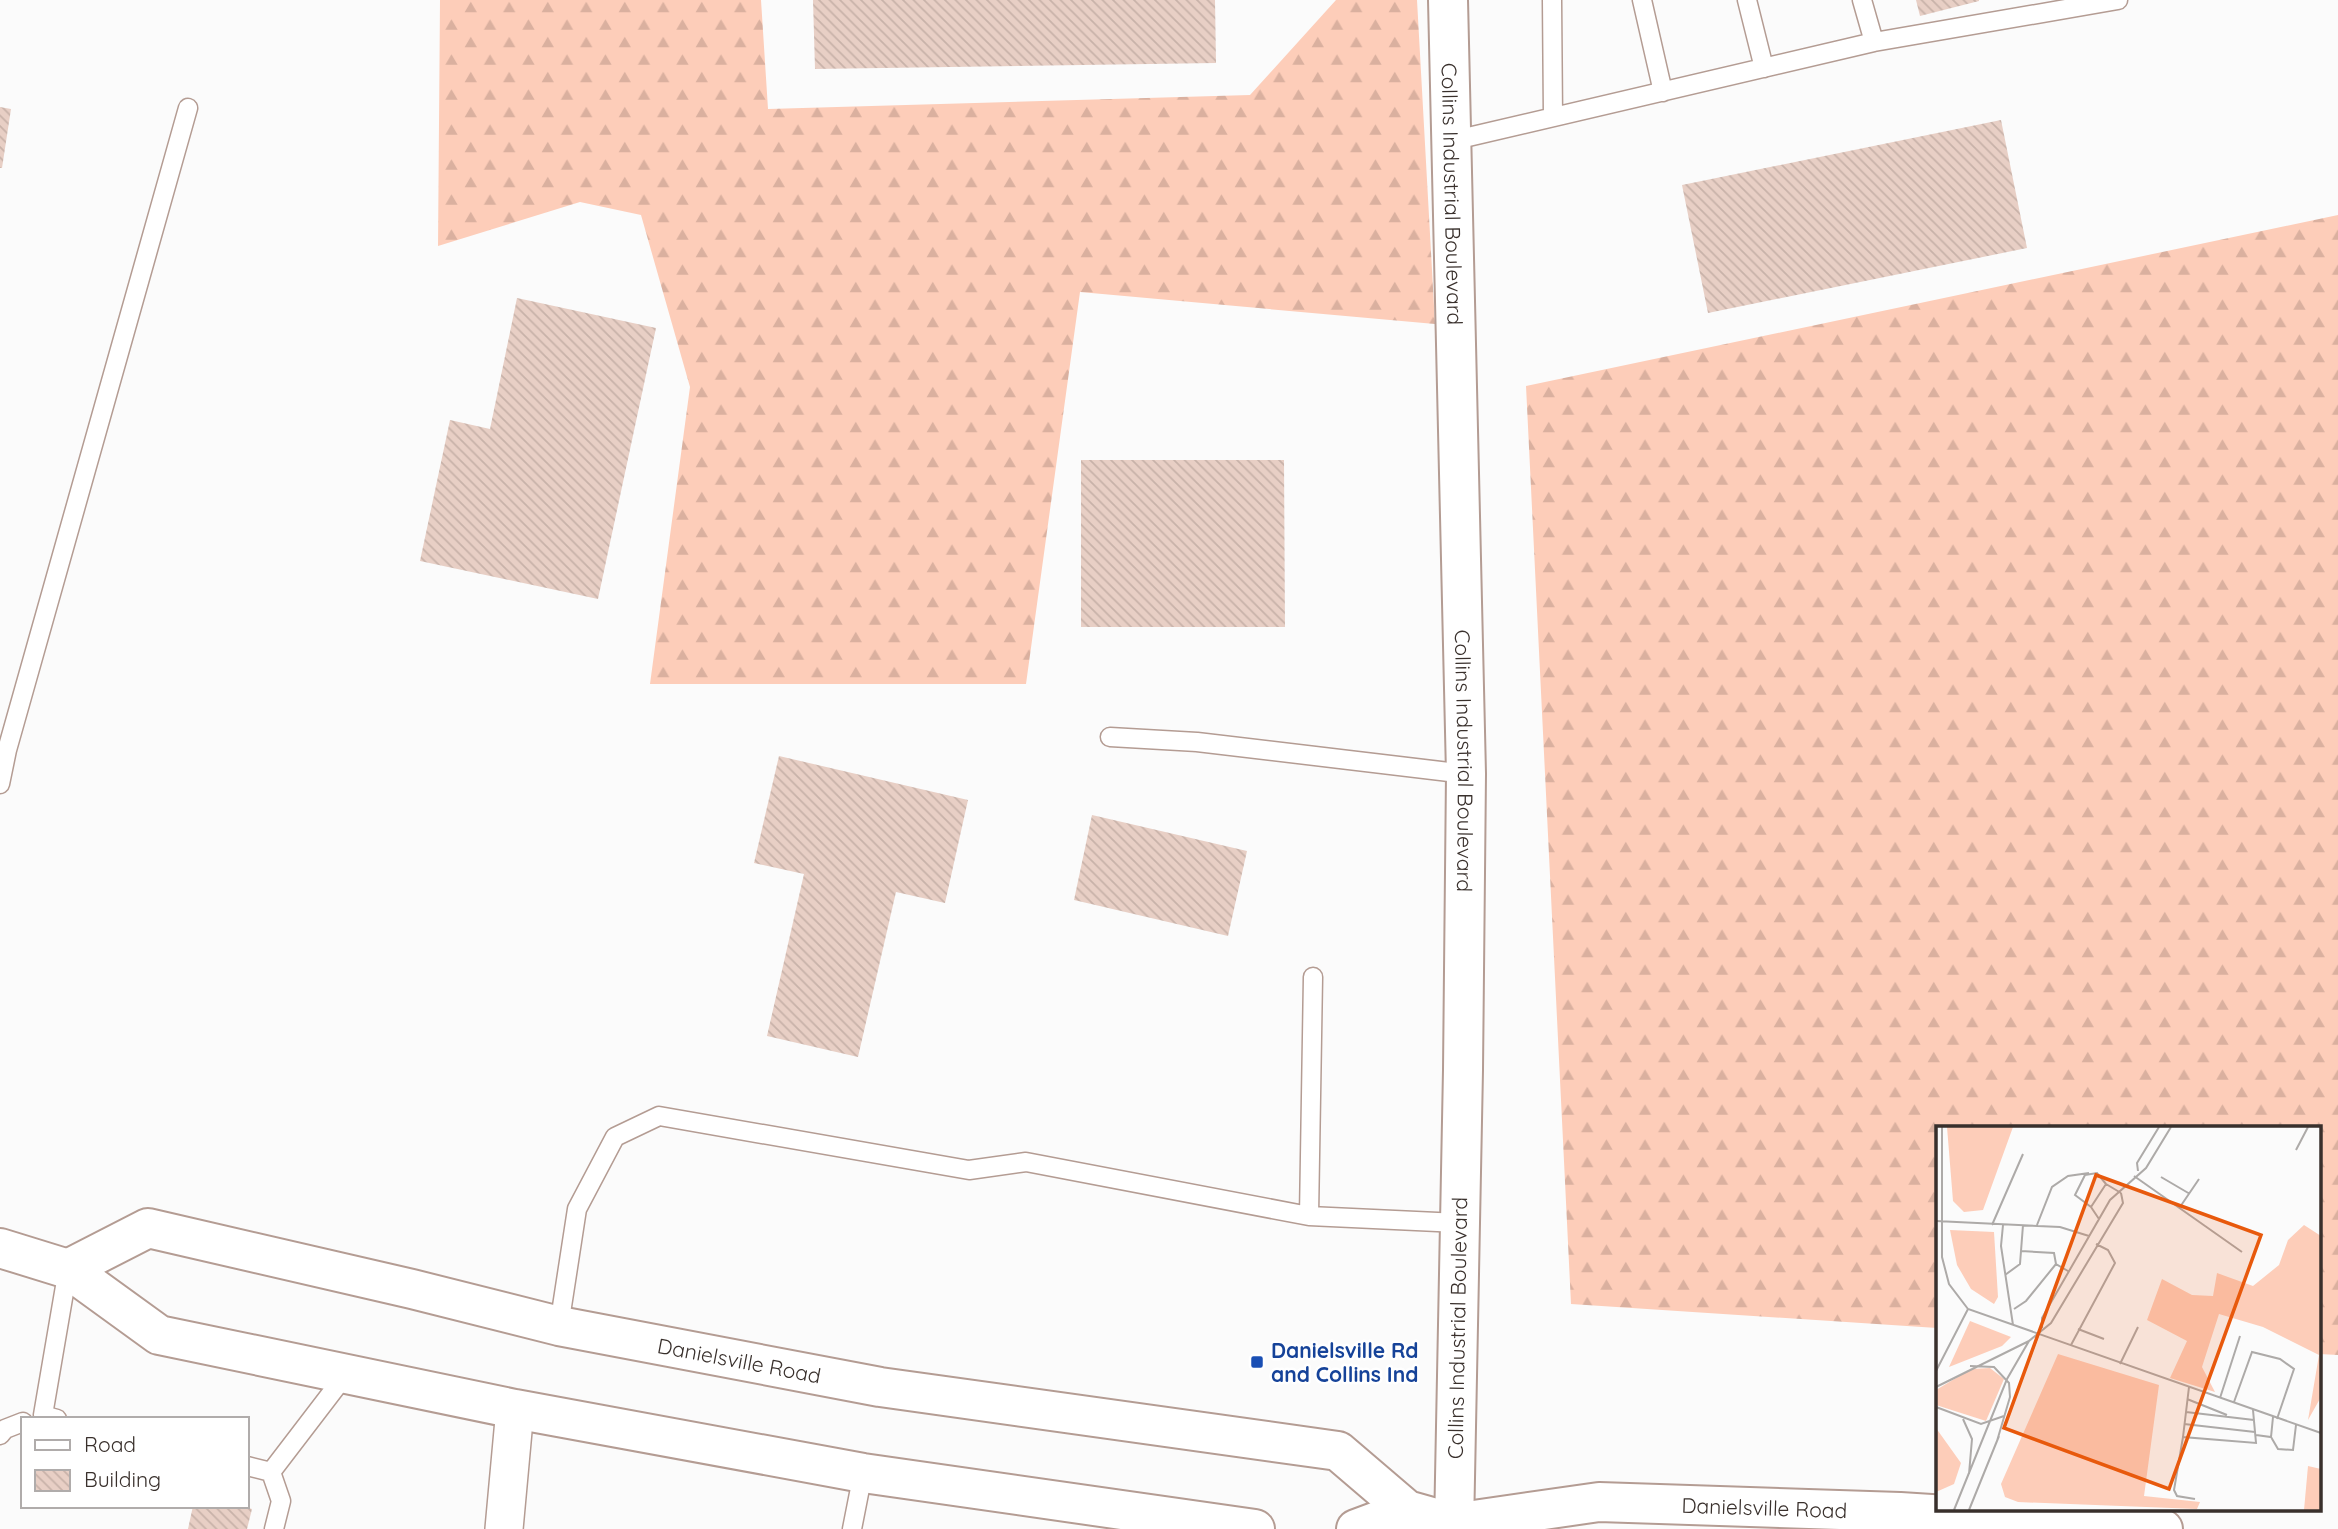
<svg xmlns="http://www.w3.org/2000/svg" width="2338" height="1529" viewBox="0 0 2338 1529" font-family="Quicksand,sans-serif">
  <defs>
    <pattern id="forest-firs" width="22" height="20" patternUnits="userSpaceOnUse" patternTransform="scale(1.75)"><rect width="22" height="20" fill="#fdcdb9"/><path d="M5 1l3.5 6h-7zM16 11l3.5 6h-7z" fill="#dab09f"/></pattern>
    <pattern id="building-back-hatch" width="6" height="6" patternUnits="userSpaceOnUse" patternTransform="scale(1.75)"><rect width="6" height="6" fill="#e8cfc5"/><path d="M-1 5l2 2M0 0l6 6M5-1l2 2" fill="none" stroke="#c8b2a9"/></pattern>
  </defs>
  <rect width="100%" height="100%" fill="#fbfbfb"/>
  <path fill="url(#forest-firs)" d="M 440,0 L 761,0 L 768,109 L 1250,95 L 1336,0 L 1417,0 L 1435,324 L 1080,292 L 1026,684 L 650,684 L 690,387 L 641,215 L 580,202 L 438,246 Z
    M 2338,215 L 2338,1355 L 2319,1354 L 2319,1128 L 1937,1128 L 1937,1328 L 1571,1304 L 1526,386 Z"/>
  <path fill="url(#building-back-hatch)" d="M 813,0 L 1215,0 L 1216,63 L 815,69 Z
    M 1916,0 L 1979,0 L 1979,1 L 1920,16 Z
    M 0,107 L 11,109 L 2,168 L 0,168 Z
    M 2001,120 L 2027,248 L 1708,313 L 1682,185 Z
    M 517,298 L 656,328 L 598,599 L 420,561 L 450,420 L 490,429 Z
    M 1081,460 L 1284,460 L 1285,627 L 1081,627 Z
    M 779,756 L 968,800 L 945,903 L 896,892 L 858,1057 L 767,1036 L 804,874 L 754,863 Z
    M 1092,815 L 1247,851 L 1228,936 L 1074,900 Z
    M 193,1506 L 242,1506 L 252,1509 L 247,1529 L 188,1529 Z"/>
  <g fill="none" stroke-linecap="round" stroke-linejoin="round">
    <g stroke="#b49c93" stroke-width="21">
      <path id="lane" d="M 1552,0 L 1553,117
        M 1642,0 L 1663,92
        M 1747,0 L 1764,68
        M 1874,42 L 2118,0
        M 1451,141 L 1874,42 L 1862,0
        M 1110,737 L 1197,742 L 1466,774
        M 0,784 L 7,750 L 188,108
        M 1309,1216 L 1313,977
        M 559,1326 L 577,1209 L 615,1137 L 659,1116 L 969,1170 L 1026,1162 L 1309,1216 L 1459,1223
        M 57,1419 L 43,1415 L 68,1269
        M 0,1435 L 5,1429 L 23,1422
        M 247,1466 L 271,1472 L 346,1374
        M 271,1472 L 281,1501 L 274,1529
        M 852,1529 L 863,1473"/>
    </g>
    <g stroke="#b49c93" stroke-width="40">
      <path id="street" d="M 504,1529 L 515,1409"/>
    </g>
    <g stroke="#b49c93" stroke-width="42">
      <g id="secondary">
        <path id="s1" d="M 1448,0 L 1466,774 L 1463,1070 L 1454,1529"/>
        <path d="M 0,1248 L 68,1269 L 159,1335 L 515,1409 L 863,1473 L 1255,1529"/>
        <path id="s2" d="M 68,1269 L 148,1228 L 412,1289 L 559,1326 L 880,1387 L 1338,1451 L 1407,1510 L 1453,1523 L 1464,1529"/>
        <path id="s3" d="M 1453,1523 L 1599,1502 L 1900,1512 L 2163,1529"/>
        <path d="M 1356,1529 L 1407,1510"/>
      </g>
    </g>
    <use href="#lane" stroke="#fff" stroke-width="18"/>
    <use href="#street" stroke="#fff" stroke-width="37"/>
    <use href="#secondary" stroke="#fff" stroke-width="38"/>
  </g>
  <rect fill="#1a4fb4" stroke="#fff" stroke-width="2.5" x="1250" y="1355" width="14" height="14" rx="3.5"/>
  <g text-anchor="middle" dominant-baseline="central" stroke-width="5" stroke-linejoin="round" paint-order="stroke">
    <g font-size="21" fill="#39302c" stroke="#fff">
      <text stroke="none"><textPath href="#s1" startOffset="194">Collins Industrial Boulevard</textPath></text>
      <text stroke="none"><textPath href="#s1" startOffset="761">Collins Industrial Boulevard</textPath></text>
      <text transform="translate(1457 1328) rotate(-89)">Collins Industrial Boulevard</text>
      <text stroke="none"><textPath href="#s2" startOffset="696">Danielsville Road</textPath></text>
      <text stroke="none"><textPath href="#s3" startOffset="313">Danielsville Road</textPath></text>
    </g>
    <g font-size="21" font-weight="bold" fill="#164399" stroke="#fff" text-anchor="start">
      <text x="1271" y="1350">Danielsville Rd<tspan x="1271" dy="24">and Collins Ind</tspan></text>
    </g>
  </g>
  <g transform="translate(1936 1126)">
    <rect width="385" height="385" fill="#fbfbfb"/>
    <path d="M 54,242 L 68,253 L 50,295 L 0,279 L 0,264 L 35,243 Z" fill="#fdcdb9"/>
    <path d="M 11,1 L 77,1 L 47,84 L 28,86 L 17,75 ZM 368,99 L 385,110 L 385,271 L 372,294 L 383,229 L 327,201 L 283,188 L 266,241 L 279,266 L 234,252 L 251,215 L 211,194 L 226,153 L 256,169 L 277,170 L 281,147 L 317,160 L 343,139 L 352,114 ZM 14,104 L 58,106 L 62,171 L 58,178 L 35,163 L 21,139 ZM 34,195 L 75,211 L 66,220 L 13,241 ZM 122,228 L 223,259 L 208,370 L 264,376 L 261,383 L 82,376 L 69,371 L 65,358 ZM 0,302 L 25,337 L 18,358 L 0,366 ZM 372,340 L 385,343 L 385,384 L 368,384 Z" fill="#fdcdb9"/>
    <path fill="none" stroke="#adaaa8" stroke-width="2" d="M 6,1 L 6,131 L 13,158 L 32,183 L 385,307M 360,24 L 372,1M 202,45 L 201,37 L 223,1M 198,50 L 306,126M 225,51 L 254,68M 155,81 L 139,69 L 149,49 L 161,47 L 170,58M 244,81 L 263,53M 163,93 L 155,81 L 170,58 L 185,67M 0,95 L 124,101 L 153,110M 56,99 L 87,28M 67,99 L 65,120 L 77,199M 101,99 L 116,61 L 132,50 L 153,47M 85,125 L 118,127 L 120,138 L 132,145M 69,149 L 84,138 L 87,99M 78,183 L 90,175 L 120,138M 106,202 L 106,192 L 174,74 L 210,42 L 235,1M 142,203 L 168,213M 135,219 L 179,137 L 172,124 L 160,118M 184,238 L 202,201M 34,240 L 58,241 L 73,257 L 74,271 L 61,315M 0,245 L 32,183M 0,261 L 93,215M 253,261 L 247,311 L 320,317 L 317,284M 284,272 L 304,210M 251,273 L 291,289M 298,276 L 316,226 L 344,233 L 358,243 L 341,293M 0,281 L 45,298 L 68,290M 250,286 L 318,294M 72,290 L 103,207M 27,293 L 36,313 L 33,348M 248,298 L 319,306M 320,309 L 335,311 L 337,291M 247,311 L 238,364 L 241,370 L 259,373M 335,311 L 342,323 L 357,324 L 360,299M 18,384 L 71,253 L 93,215 L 115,197 L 187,77 L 185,67M 33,384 L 63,310"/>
    <path fill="#e8590c" fill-opacity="0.15" stroke="#e8590c" stroke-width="3.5" d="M 160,49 L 325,109 L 233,363 L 68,302 Z"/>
    <rect width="385" height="385" fill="none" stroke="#39302c" stroke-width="3.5"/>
  </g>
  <rect x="21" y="1417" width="228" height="91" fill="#ffffff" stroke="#b0acab" stroke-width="2"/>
  <rect x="35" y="1440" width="35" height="10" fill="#ffffff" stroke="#b0acab" stroke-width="2"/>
  <text x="84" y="1452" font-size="21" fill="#39302c">Road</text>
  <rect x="35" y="1470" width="35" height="21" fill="url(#building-back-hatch)" stroke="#b0acab" stroke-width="2"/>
  <text x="84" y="1487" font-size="21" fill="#39302c">Building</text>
</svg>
